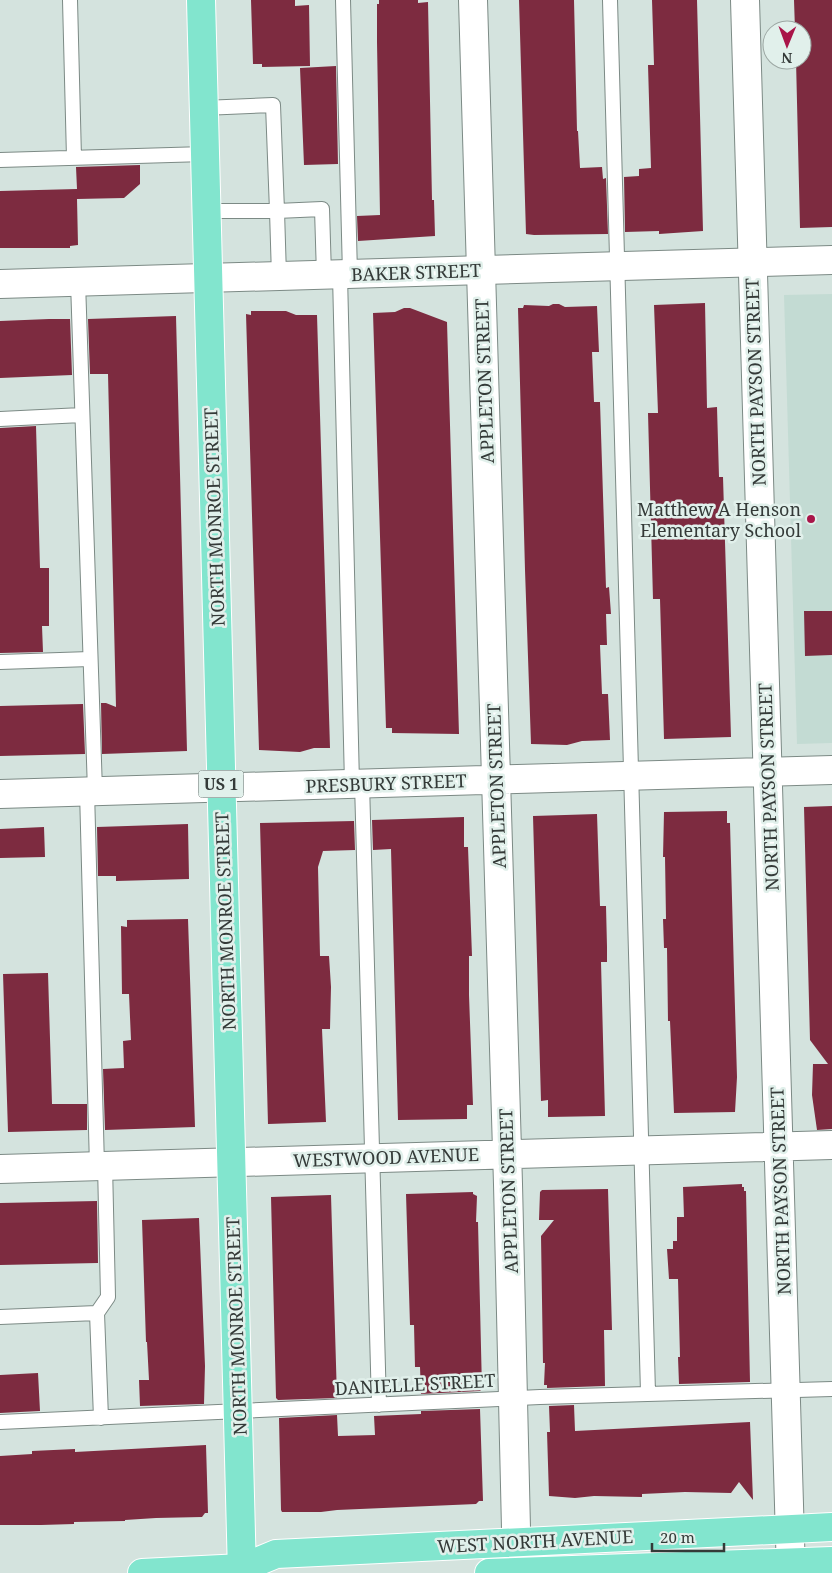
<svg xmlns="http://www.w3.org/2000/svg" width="832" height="1573" viewBox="0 0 832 1573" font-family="'Noto Serif',serif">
  <rect width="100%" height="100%" fill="#d4e3de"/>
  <path fill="#c3dbd3" d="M 832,294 L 832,743 L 797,744 L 784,295 Z"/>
  <path fill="#7d2b40" d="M 251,0 L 295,0 L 295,6 L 309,5 L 310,66 L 262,67 L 262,64 L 253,64 Z
    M 379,0 L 418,0 L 418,3 L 428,2 L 432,200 L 434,200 L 435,236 L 358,241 L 357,216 L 380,215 L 377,42 L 377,4 L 379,4 Z
    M 519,0 L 574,0 L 577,131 L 578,131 L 580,168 L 602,167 L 603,179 L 606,178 L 608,234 L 534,235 L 526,234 Z
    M 652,0 L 697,0 L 703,231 L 659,234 L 659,231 L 625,232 L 624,177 L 639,176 L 639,169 L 651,168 L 648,65 L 654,65 Z
    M 794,0 L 832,0 L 832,227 L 800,228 L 796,60 L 802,60 L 802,30 L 795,30 Z
    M 336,66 L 338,164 L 304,165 L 300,68 Z
    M 140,165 L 140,184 L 124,198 L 77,199 L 78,245 L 70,246 L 70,248 L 0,248 L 0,191 L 77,189 L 76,167 Z
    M 705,303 L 707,408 L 717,407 L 719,477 L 723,477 L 731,737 L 664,739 L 660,599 L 653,599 L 648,413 L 658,413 L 654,305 Z
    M 553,304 L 559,304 L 565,307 L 597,306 L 599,352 L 592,352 L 594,402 L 600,402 L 606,588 L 609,587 L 611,614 L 606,614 L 607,645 L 600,645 L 602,694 L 608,694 L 610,740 L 582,741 L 567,745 L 531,744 L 525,570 L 518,308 L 523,308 L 524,305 L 549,306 Z
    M 404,308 L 410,308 L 447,322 L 459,734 L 392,733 L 392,728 L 386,728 L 373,313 L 395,312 Z
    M 251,311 L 286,311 L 296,315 L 317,315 L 330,748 L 314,748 L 300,752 L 259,750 L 246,314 L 251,315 Z
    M 176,316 L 187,751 L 102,754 L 101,703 L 106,703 L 116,707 L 108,374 L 90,374 L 88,319 Z
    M 49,319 L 70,319 L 72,375 L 0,378 L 0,321 Z
    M 36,426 L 40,568 L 49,568 L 49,626 L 42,626 L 43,652 L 0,653 L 0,428 Z
    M 804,611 L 832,611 L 832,655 L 805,656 Z
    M 83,704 L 85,754 L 0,756 L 0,706 Z
    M 832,806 L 832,1129 L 817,1130 L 812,1095 L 813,1064 L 828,1064 L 810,1040 L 804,807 Z
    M 727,811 L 727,823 L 730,823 L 734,974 L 737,1077 L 735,1112 L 674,1113 L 670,1021 L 668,1021 L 667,948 L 664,948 L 663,919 L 666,919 L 665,857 L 663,857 L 664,812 Z
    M 597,814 L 600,906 L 606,906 L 607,947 L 607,962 L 601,962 L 605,1116 L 548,1117 L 548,1100 L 541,1101 L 533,816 Z
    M 464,817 L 464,847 L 468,847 L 472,956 L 469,956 L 469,995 L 473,1105 L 467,1105 L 467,1119 L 398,1120 L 391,849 L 373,850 L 372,820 Z
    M 354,821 L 355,850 L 323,851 L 318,867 L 320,956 L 329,956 L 331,987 L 330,1029 L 322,1029 L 326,1122 L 268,1124 L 260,823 Z
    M 188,824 L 189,879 L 116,881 L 116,876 L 98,876 L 97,827 Z
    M 44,827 L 45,857 L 0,858 L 0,829 Z
    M 188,919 L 195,1127 L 105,1130 L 103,1069 L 124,1068 L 123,1041 L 131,1040 L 129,994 L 122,994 L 121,926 L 127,927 L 127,920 Z
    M 48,973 L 52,1104 L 87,1104 L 87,1130 L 8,1132 L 3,974 Z
    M 742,1184 L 742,1187 L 744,1187 L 744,1191 L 746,1191 L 750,1382 L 679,1384 L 678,1357 L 680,1357 L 678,1279 L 669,1279 L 667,1249 L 673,1249 L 673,1241 L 677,1241 L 677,1217 L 684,1217 L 683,1187 Z
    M 608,1189 L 612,1330 L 604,1330 L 605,1386 L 547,1388 L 547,1385 L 544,1385 L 545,1363 L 543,1363 L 541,1236 L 554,1220 L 539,1220 L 540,1192 L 542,1190 Z
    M 473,1192 L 473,1194 L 477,1196 L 476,1222 L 478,1222 L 482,1389 L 480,1391 L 421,1394 L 420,1367 L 415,1367 L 414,1325 L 410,1325 L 406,1194 Z
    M 331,1195 L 337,1398 L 278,1400 L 276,1398 L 271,1197 Z
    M 97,1201 L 98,1263 L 0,1265 L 0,1203 Z
    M 199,1218 L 205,1366 L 204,1404 L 140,1406 L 139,1380 L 149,1380 L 147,1342 L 146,1342 L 142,1220 Z
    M 38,1373 L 40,1411 L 0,1413 L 0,1375 Z
    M 574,1405 L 575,1431 L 750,1422 L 753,1500 L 739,1482 L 731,1493 L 685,1492 L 642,1494 L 642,1497 L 594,1496 L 575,1498 L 549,1496 L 547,1432 L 550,1432 L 549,1406 Z
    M 480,1409 L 483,1501 L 479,1501 L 476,1504 L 337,1510 L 321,1512 L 282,1512 L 281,1510 L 279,1418 L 337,1415 L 338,1436 L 375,1435 L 374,1416 L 421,1414 L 421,1411 Z
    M 206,1445 L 208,1513 L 205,1513 L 202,1517 L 156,1518 L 125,1520 L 125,1521 L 74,1522 L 74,1524 L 41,1525 L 0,1525 L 0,1456 L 32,1454 L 32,1451 L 75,1449 L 75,1452 Z"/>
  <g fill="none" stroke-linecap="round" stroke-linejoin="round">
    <g stroke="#7c8a85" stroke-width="16">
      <path id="service" d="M 70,0 L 74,158
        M 343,0 L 350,274
        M 610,0 L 648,1393
        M 203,108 L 273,105 L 277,211 L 207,211
        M 0,160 L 205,154
        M 340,275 L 352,784
        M 279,276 L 277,211 L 322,209 L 324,275
        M 78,282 L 95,791
        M 0,419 L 82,415
        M 0,662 L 90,659
        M 362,783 L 379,1405
        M 87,791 L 97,1166
        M 97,1313 L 108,1297 L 105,1165
        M 0,1317 L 97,1313 L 101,1418
        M 0,1422 L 540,1397 L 832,1389"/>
    </g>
    <g stroke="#7c8a85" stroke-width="30">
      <path id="minor" d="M 473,0 L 508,1184 L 517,1572
        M 745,0 L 791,1573
        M 0,794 L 832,770
        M 0,1169 L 832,1145"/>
    </g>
    <g stroke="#7c8a85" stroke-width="30">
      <path id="tertiary" d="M 0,284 L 832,260"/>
    </g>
    <g stroke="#fff" stroke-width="30">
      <path id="primary" d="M 201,0 L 242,1573
        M 142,1573 L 242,1568 L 276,1554 L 832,1527
        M 489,1573 L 832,1561"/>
    </g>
    <use href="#service" stroke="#fff" stroke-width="14"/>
    <use href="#minor" stroke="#fff" stroke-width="28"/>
    <use href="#tertiary" stroke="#fff" stroke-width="28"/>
    <use href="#primary" stroke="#82e5ce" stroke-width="28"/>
  </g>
  <circle fill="#a91549" stroke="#e1f0eb" stroke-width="2" cx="811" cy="519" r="5"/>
  <g text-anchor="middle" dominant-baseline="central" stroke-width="5" stroke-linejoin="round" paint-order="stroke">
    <rect fill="#e1f0eb" stroke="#68716e" stroke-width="1" x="198.5" y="770.5" width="45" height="27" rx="4"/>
    <g font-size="16" font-weight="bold" fill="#343a38">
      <text x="221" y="784">US 1</text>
    </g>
    <g font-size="18" fill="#343a38" stroke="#e1f0eb">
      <text transform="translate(416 272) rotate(-2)">BAKER STREET</text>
      <text transform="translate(484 381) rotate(-92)">APPLETON STREET</text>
      <text transform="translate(755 382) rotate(-92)">NORTH PAYSON STREET</text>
      <text transform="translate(214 517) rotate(-92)">NORTH MONROE STREET</text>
      <text transform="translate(386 783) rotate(-2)">PRESBURY STREET</text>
      <text transform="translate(496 786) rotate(-92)">APPLETON STREET</text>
      <text transform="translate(768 787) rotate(-92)">NORTH PAYSON STREET</text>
      <text transform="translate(225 921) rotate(-92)">NORTH MONROE STREET</text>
      <text transform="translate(386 1157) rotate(-2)">WESTWOOD AVENUE</text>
      <text transform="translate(508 1191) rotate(-92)">APPLETON STREET</text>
      <text transform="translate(780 1191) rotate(-92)">NORTH PAYSON STREET</text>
      <text transform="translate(236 1326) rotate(-92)">NORTH MONROE STREET</text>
      <text transform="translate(415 1384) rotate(-3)">DANIELLE STREET</text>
      <text transform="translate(535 1541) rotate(-3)">WEST NORTH AVENUE</text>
    </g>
    <g font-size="18" fill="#343a38" stroke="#e1f0eb" text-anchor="end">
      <text x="801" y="509">Matthew A Henson<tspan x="801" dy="21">Elementary School</tspan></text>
    </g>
  </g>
  <g transform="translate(787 45) rotate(181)"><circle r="24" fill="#e1f0eb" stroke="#9ca7a3"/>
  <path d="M0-4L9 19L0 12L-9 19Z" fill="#a91549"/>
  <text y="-8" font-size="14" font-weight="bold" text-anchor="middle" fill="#343a38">N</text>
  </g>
  <path d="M652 1543v8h72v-8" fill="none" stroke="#343a38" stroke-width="2.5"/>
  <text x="660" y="1543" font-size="15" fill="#343a38" stroke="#e1f0eb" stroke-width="4" paint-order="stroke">20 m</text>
</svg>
